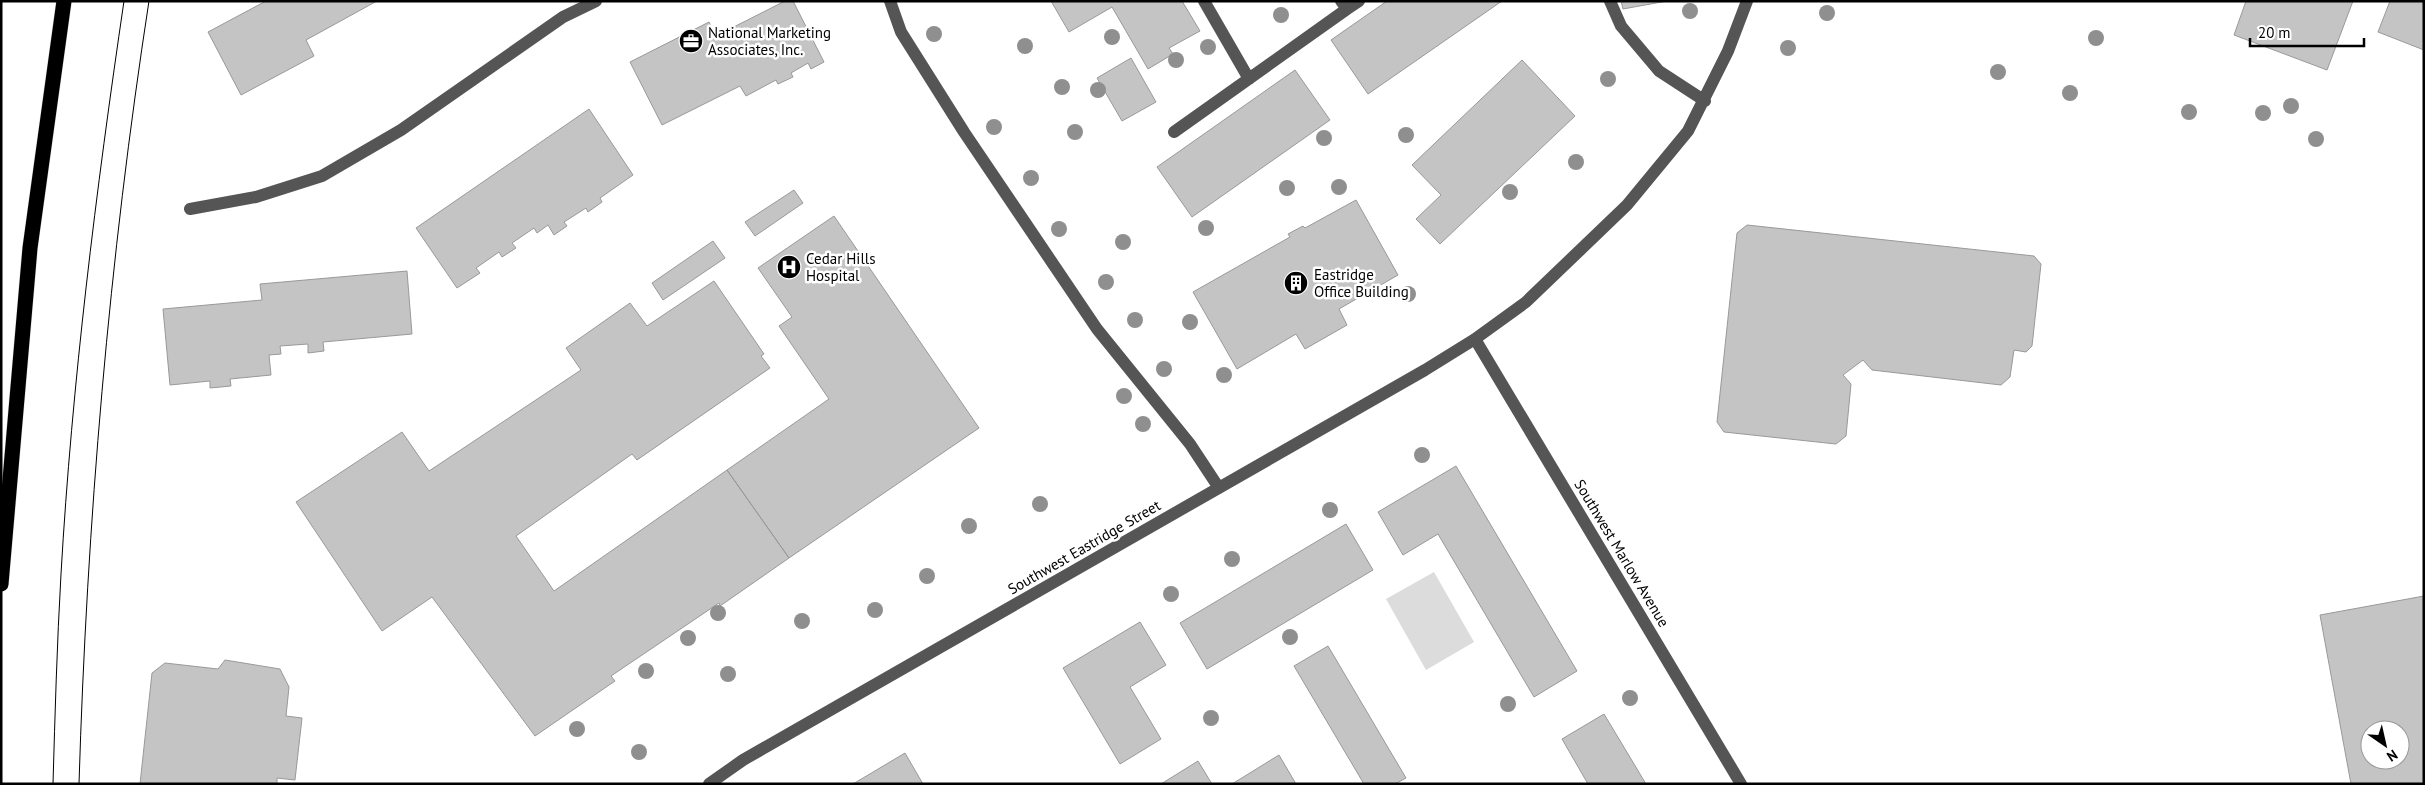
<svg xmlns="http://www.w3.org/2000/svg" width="2425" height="785" viewBox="0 0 2425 785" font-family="'PT Sans',sans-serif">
  <rect width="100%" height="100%" fill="#fff"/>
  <path fill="#dcdcdc" d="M 1434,572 L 1474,642 L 1426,670 L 1386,599 Z"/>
  <path fill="#c4c4c4" stroke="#999" fill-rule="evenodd" d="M 266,1 L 377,1 L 306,40 L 314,56 L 241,95 L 208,32 Z
    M 785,1 L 793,1 L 824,62 L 811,69 L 808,63 L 791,73 L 793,77 L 778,84 L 776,80 L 746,96 L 740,86 L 662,125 L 630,62 L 709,22 L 716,36 Z
    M 1051,1 L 1182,1 L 1200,31 L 1169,48 L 1173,54 L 1148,69 L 1112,7 L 1069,32 Z
    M 1387,1 L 1502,1 L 1368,94 L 1331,40 Z
    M 1621,1 L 1667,1 L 1623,9 Z
    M 2246,1 L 2353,1 L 2327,70 L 2234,35 Z
    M 2390,1 L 2424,1 L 2424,50 L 2378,32 Z
    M 1131,58 L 1156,102 L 1122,121 L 1097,78 Z
    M 1522,60 L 1575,116 L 1440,244 L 1416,219 L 1441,195 L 1412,165 Z
    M 1295,70 L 1330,120 L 1192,217 L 1157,167 Z
    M 589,109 L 633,175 L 600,198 L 602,202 L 588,212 L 586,208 L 564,222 L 567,226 L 554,235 L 548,225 L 537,233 L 534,228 L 512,243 L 516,248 L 502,257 L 499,252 L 476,268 L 480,273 L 457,288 L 416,228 Z
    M 794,190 L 803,203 L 755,236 L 745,222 Z
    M 1356,200 L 1398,275 L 1339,309 L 1347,325 L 1305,349 L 1296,334 L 1237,369 L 1193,292 L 1290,237 L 1288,234 L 1303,226 L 1305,228 Z
    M 834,216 L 979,428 L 789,558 L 727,470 L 829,399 L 779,326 L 792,317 L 758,268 Z
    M 1747,225 L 2034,256 L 2041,264 L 2032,346 L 2026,352 L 2014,350 L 2010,377 L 2001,385 L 1872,370 L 1863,360 L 1843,375 L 1851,384 L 1846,436 L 1836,444 L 1724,432 L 1717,422 L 1737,233 Z
    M 713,241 L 725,258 L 663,300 L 652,283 Z
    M 407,271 L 412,334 L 323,342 L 324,351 L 308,353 L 308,344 L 280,346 L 281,354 L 269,355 L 271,375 L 230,379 L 231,386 L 210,388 L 210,381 L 170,385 L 163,309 L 262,300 L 260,284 Z
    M 714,281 L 764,354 L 761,356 L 770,368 L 637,460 L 632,454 L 516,536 L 554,591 L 727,470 L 789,558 L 720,606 L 719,603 L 611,676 L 615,681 L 535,736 L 432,597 L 382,631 L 296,502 L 402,432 L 429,471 L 581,370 L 566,348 L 630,303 L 647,326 Z
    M 1456,466 L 1577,671 L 1534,697 L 1438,534 L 1403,555 L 1378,512 Z
    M 1346,524 L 1373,570 L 1207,669 L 1180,623 Z
    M 2424,596 L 2424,784 L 2351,784 L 2320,615 ZM 2370,730 L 2400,730 L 2400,760 L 2370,760 Z
    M 1140,622 L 1166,665 L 1130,687 L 1161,739 L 1120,764 L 1063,668 Z
    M 1328,646 L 1406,778 L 1395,784 L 1364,784 L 1294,666 Z
    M 225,660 L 280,669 L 289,687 L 286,716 L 302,718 L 295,780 L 277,778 L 277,784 L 140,784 L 152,673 L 165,663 L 218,669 Z
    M 1604,714 L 1646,784 L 1588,784 L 1562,739 Z
    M 905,753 L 923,784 L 853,784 Z
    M 1279,755 L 1296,784 L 1232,784 Z
    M 1198,761 L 1212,784 L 1161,784 Z"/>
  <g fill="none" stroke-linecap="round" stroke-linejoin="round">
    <g stroke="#dbdbdb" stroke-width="16">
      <path id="highway" d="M 1,584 L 30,248 L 64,1"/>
    </g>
    <path stroke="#555" stroke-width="12" d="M 890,1 L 901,32 L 964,132 L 1097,329 L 1190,444 L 1219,488
      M 1204,1 L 1249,79
      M 1341,1 L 1347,9 L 1359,1
      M 1610,1 L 1621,26 L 1659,71 L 1705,101
      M 1174,132 L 1347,9
      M 190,209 L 256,197 L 322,176 L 401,130 L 563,17 L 596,1
      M 1475,339 L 1741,784
      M 709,784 L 743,760 L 1425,370 L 1475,339 L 1526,302 L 1627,205 L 1688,131 L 1728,51 L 1747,1"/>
    <use href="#highway" stroke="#000" stroke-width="15"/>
    <path stroke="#000" stroke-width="1" d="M 53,784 C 55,714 57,644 61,574 C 72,383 96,191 124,1
      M 79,784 C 87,522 109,260 149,1"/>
  </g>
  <g fill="#8f8f8f">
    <circle cx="1690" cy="11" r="8"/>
    <circle cx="1827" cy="13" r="8"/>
    <circle cx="1281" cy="15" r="8"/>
    <circle cx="934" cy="34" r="8"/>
    <circle cx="1112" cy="37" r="8"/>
    <circle cx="2096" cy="38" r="8"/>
    <circle cx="1025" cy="46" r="8"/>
    <circle cx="1208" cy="47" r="8"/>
    <circle cx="1788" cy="48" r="8"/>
    <circle cx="1176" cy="60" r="8"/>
    <circle cx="1998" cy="72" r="8"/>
    <circle cx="1608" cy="79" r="8"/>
    <circle cx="1062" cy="87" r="8"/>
    <circle cx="1098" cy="90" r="8"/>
    <circle cx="2070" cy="93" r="8"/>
    <circle cx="2291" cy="106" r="8"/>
    <circle cx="2189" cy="112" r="8"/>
    <circle cx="2263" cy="113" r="8"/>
    <circle cx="994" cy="127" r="8"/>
    <circle cx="1075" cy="132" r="8"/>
    <circle cx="1406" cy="135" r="8"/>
    <circle cx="1324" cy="138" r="8"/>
    <circle cx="2316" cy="139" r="8"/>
    <circle cx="1576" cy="162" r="8"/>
    <circle cx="1031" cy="178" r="8"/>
    <circle cx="1339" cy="187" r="8"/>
    <circle cx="1287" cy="188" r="8"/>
    <circle cx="1510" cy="192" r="8"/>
    <circle cx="1206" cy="228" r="8"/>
    <circle cx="1059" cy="229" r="8"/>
    <circle cx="1123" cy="242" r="8"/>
    <circle cx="1106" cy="282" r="8"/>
    <circle cx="1408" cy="294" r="8"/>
    <circle cx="1135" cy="320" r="8"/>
    <circle cx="1190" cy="322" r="8"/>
    <circle cx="1164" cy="369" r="8"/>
    <circle cx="1224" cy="375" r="8"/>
    <circle cx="1124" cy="396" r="8"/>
    <circle cx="1143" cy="424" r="8"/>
    <circle cx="1422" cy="455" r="8"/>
    <circle cx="1040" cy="504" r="8"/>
    <circle cx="1330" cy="510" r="8"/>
    <circle cx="969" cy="526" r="8"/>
    <circle cx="1232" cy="559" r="8"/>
    <circle cx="927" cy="576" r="8"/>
    <circle cx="1171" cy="594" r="8"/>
    <circle cx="875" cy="610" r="8"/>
    <circle cx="718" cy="613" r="8"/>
    <circle cx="802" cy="621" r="8"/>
    <circle cx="1290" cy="637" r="8"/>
    <circle cx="688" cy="638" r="8"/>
    <circle cx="646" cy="671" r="8"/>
    <circle cx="728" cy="674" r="8"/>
    <circle cx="1630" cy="698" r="8"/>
    <circle cx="1508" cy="704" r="8"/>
    <circle cx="1211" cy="718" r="8"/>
    <circle cx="577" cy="729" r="8"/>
    <circle cx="639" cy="752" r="8"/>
  </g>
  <defs>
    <g id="office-disc" transform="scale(1.25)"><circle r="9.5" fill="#000" stroke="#fff"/><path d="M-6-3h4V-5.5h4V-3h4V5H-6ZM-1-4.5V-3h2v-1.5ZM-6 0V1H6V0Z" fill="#fff"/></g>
    <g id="hospital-disc" transform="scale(1.25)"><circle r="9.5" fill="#000" stroke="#fff"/><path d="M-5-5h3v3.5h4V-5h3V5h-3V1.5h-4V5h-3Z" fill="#fff"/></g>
    <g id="building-disc" transform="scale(1.25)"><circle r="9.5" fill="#000" stroke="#fff"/><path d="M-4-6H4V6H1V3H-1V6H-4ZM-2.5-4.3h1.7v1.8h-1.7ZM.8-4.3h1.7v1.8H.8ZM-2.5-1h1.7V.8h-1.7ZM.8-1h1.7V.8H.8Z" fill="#fff"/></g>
  </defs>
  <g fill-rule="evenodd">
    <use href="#office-disc" x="691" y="41"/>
    <use href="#hospital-disc" x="789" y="267"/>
    <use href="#building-disc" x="1296" y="283"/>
  </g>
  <g text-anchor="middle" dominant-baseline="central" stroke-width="5" stroke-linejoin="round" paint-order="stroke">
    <g font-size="15" fill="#000" stroke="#fff" text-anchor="start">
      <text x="708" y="32">National Marketing<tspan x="708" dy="17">Associates, Inc.</tspan></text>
      <text x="806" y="258">Cedar Hills<tspan x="806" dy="17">Hospital</tspan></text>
      <text x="1314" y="274">Eastridge<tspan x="1314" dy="17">Office Building</tspan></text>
    </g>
    <g font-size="15" fill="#000" stroke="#fff">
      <text transform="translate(1084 547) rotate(-30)">Southwest Eastridge Street</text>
      <text transform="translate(1622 553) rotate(59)">Southwest Marlow Avenue</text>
    </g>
  </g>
  <rect width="2425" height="785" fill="none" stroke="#000000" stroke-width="5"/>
  <g transform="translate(2385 745) rotate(146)"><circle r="24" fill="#ffffff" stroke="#999999"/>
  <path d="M0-4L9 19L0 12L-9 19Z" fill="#000000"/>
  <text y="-8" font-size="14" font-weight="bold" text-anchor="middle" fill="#000000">N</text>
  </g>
  <path d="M2250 38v8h114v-8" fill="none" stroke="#000000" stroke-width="2.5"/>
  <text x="2258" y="38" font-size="15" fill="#000000" stroke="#ffffff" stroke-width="4" paint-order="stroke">20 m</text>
</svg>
